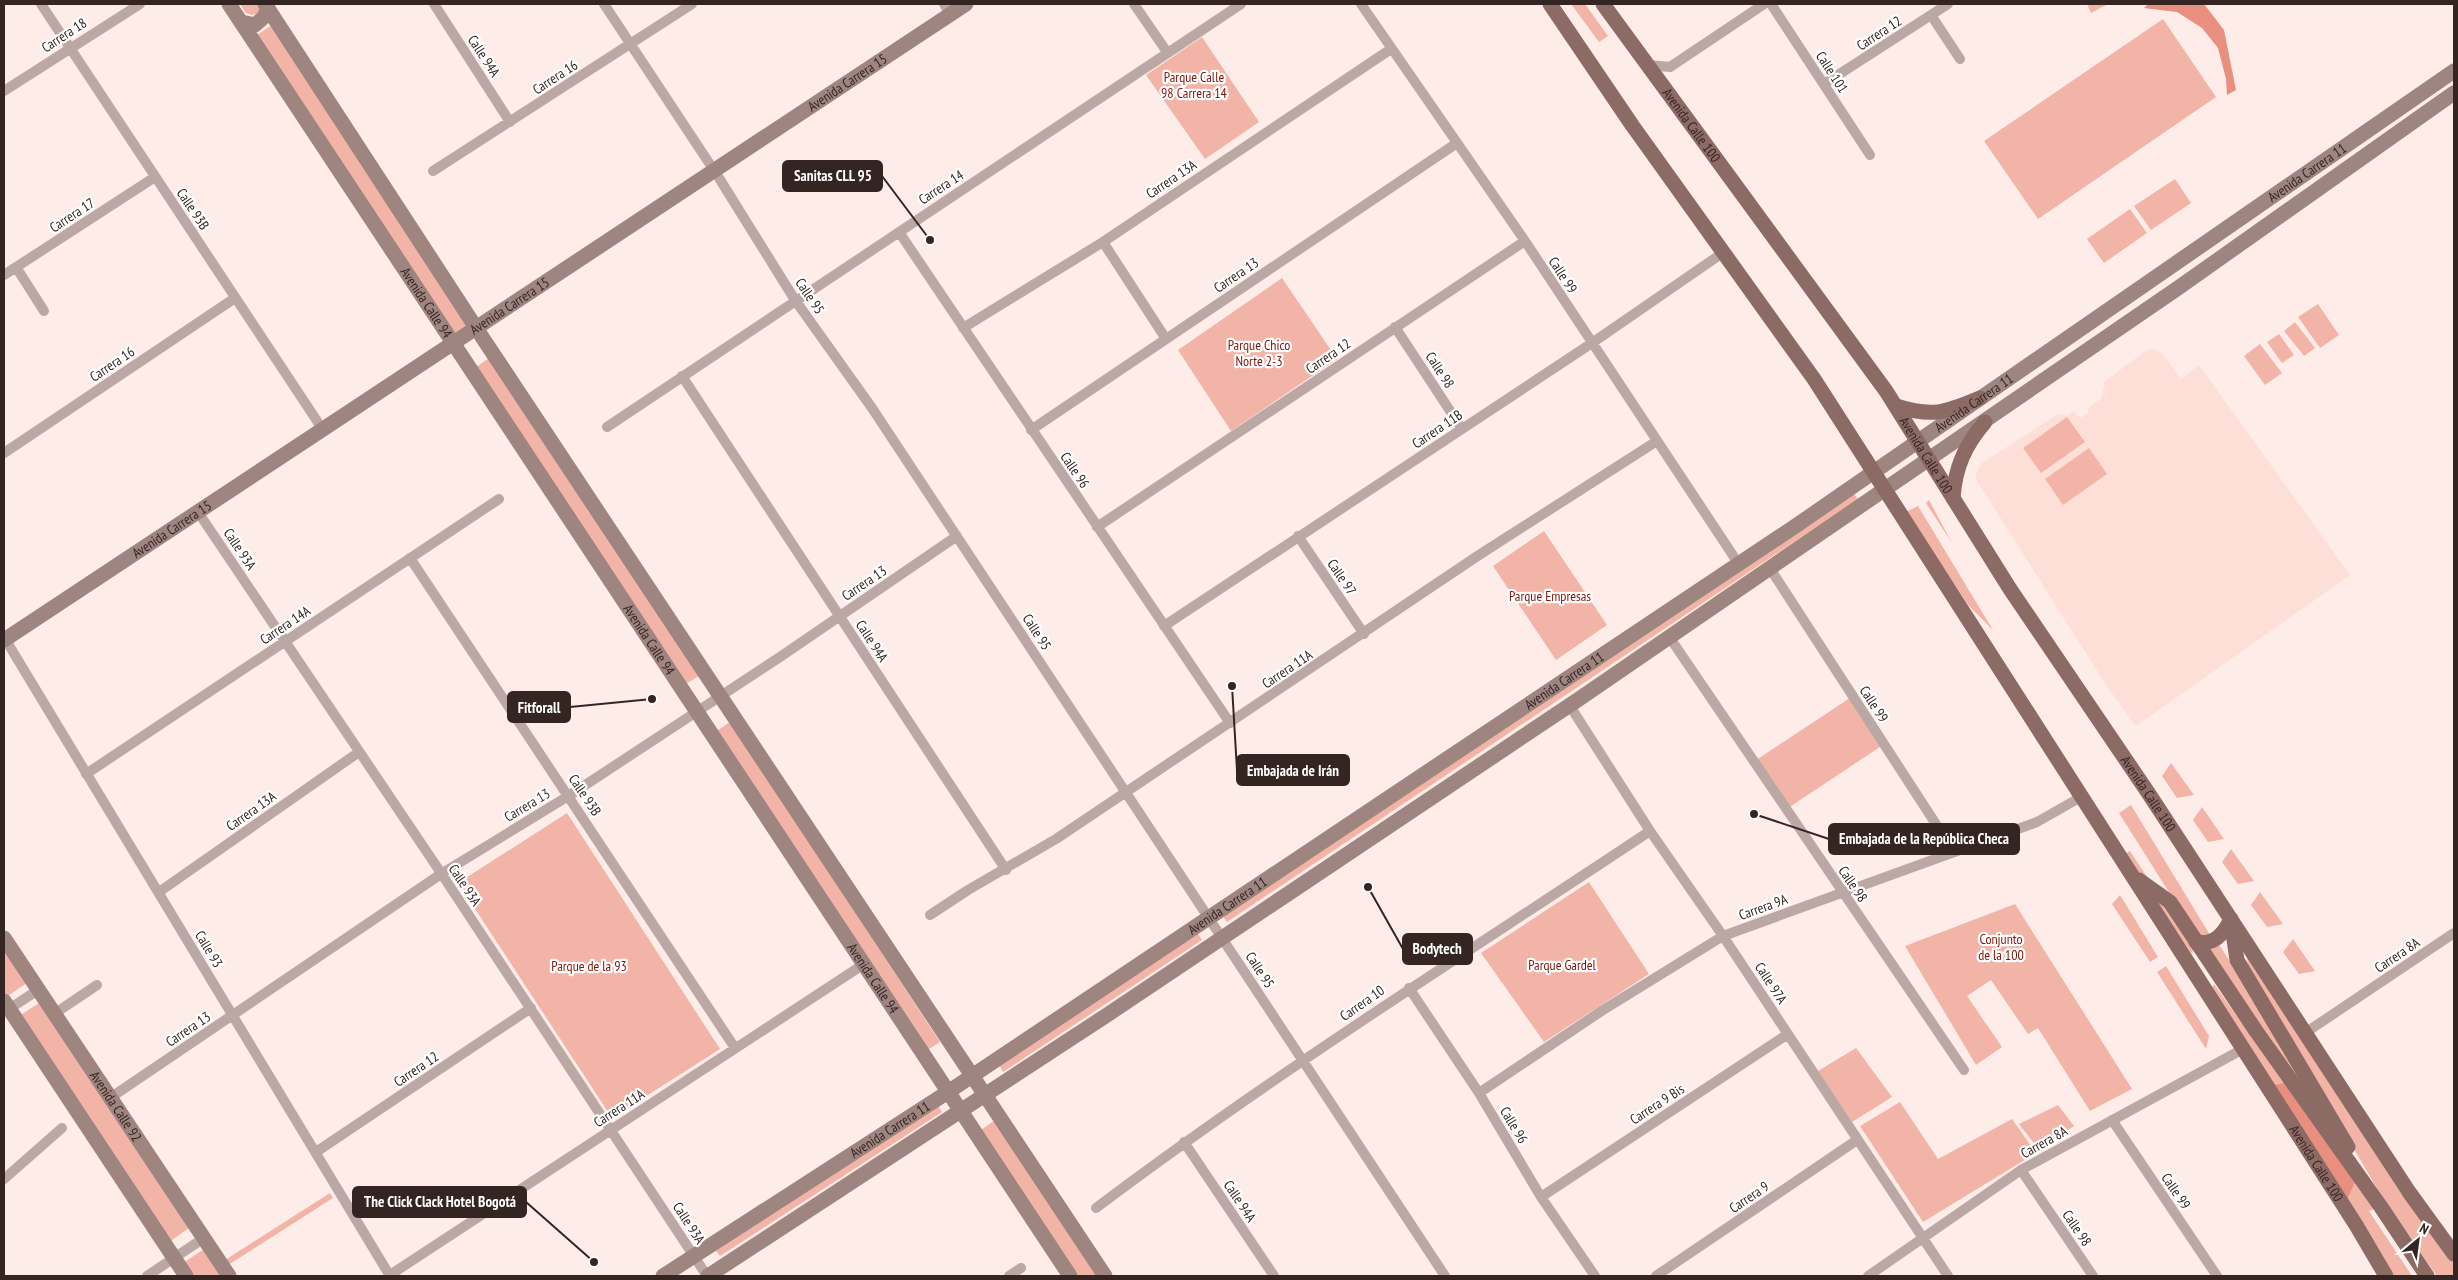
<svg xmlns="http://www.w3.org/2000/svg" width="2458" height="1280" viewBox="0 0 2458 1280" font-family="'PT Sans Narrow',sans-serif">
  <rect width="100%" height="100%" fill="#feece9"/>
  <path fill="#fedfd8" d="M 2154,349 L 2163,354 L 2181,379 L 2199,365 L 2350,575 L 2136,726 L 2108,688 L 1977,481 L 1975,475 L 1982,463 L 2058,414 L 2067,416 L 2074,411 L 2080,418 L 2088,413 L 2089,407 L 2101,399 L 2105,381 L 2147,350 Z"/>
  <path fill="#f3b4a8" d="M 240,4 L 259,4 L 259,13 L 252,15 L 246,13 Z
    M 1571,4 L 1585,4 L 1608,36 L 1599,42 Z
    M 2087,4 L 2108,4 L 2091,13 Z
    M 2163,19 L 2216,97 L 2038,219 L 1984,141 Z
    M 272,25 L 469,324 L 454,334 L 257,35 Z
    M 1202,37 L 1259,122 L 1205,159 L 1146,75 Z
    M 2175,179 L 2191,203 L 2151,230 L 2134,206 Z
    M 2130,209 L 2147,233 L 2104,263 L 2087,239 Z
    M 1282,278 L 1337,359 L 1231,431 L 1178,350 Z
    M 2318,304 L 2339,335 L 2320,348 L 2298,317 Z
    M 2295,322 L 2315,348 L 2304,356 L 2284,331 Z
    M 2279,334 L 2294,355 L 2282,363 L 2267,342 Z
    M 2260,344 L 2282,373 L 2265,385 L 2244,356 Z
    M 489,358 L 699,676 L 684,685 L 475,368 Z
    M 2067,417 L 2085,442 L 2041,473 L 2023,448 Z
    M 2089,448 L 2107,474 L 2063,505 L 2045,479 Z
    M 1852,491 L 1858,499 L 1227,922 L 1221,914 Z
    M 1929,500 L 1952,543 L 1926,503 Z
    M 1918,506 L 1993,630 L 1969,606 L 1906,512 Z
    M 1544,531 L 1607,625 L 1556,660 L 1493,566 Z
    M 1853,696 L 1886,743 L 1788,808 L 1756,760 Z
    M 730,722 L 940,1042 L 926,1051 L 715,732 Z
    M 2171,763 L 2194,795 L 2177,798 L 2162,776 Z
    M 2131,805 L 2210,935 L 2199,940 L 2119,813 Z
    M 2202,807 L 2224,839 L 2208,842 L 2193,820 Z
    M 567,813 L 720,1049 L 612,1118 L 458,883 Z
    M 2231,849 L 2254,881 L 2238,884 L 2222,862 Z
    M 2130,851 L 2195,950 L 2191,953 L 2125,854 Z
    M 1589,882 L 1649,974 L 1544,1042 L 1481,953 Z
    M 2260,892 L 2283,924 L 2267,927 L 2251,905 Z
    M 2120,895 L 2158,957 L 2150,962 L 2112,904 Z
    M 2015,904 L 2132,1089 L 2090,1111 L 2038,1028 L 2028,1034 L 1991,980 L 1967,996 L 2002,1047 L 1976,1065 L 1905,946 Z
    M 1196,931 L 1202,940 L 1003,1072 L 998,1063 Z
    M 2293,939 L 2315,971 L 2299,974 L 2283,952 Z
    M 2218,943 L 2250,992 L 2322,1116 L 2208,950 Z
    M 4,948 L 27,983 L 6,997 L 4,994 Z
    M 2246,953 L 2398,1189 L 2454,1264 L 2454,1276 L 2437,1276 L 2378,1190 L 2249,970 Z
    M 2166,966 L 2209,1036 L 2206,1049 L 2157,972 Z
    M 2214,984 L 2374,1209 L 2369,1211 L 2412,1276 L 2392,1276 L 2212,988 Z
    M 39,1003 L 189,1228 L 169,1242 L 19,1016 Z
    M 1856,1048 L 1892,1097 L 1852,1122 L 1818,1071 Z
    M 1900,1102 L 1938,1159 L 2012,1119 L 2036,1153 L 1923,1222 L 1860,1126 Z
    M 937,1104 L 942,1112 L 720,1256 L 714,1248 Z
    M 2058,1105 L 2074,1126 L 2039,1150 L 2019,1124 Z
    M 995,1120 L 1099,1276 L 1078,1276 L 981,1130 Z
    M 330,1193 L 333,1198 L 225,1267 L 222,1262 Z
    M 204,1249 L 222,1276 L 192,1276 L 183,1263 Z"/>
  <path fill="#e88f7f" d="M 2148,4 L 2204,4 L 2224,30 L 2236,90 L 2227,95 L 2226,79 L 2218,48 L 2202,28 L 2177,12 L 2144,8 Z
    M 2285,1083 L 2355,1182 L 2346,1202 L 2274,1085 Z"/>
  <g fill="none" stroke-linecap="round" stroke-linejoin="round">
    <path stroke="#bba8a4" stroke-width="10" d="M 41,4 L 323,430
      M 434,4 L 510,122
      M 604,4 L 719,178 L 795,300 L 872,408 L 1445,1276
      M 944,4 L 950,14
      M 1134,4 L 1167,52
      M 1361,4 L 1525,241 L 1738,563
      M 1771,4 L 1870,155
      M 1931,15 L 1960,59
      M 1649,65 L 1670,67 L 1764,4
      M 1824,84 L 1948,4
      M 4,91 L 140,4
      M 433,171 L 692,4
      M 899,232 L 1230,723
      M 1103,242 L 1166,339
      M 16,267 L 44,311
      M 4,275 L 155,177
      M 1395,327 L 1462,429
      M 963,328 L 1103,242 L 1391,49
      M 682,376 L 1006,870
      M 607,427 L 1241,4
      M 1031,430 L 1457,143
      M 4,453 L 235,298
      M 198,512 L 439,870 L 707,1276
      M 1097,527 L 1525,241
      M 1298,536 L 1364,634
      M 410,558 L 735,1048
      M 1771,570 L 1954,852
      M 1164,626 L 1592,343 L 1724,252
      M 4,637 L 390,1276
      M 1670,638 L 1964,1070
      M 1570,706 L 1650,831 L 1723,936 L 1948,1276
      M 86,774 L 499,499
      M 159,892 L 359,752
      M 930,915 L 968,890 L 1056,839 L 1479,555 L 1657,441
      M 1409,988 L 1479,1093 L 1541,1197 L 1595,1276
      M 6,1011 L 38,990
      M 54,1014 L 97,985
      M 2305,1033 L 2454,933
      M 1479,1093 L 1603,1010 L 1723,936 L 2037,822 L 2081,797
      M 110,1098 L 441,874 L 570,795 L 780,657 L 957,536
      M 2112,1120 L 2217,1276
      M 1184,1142 L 1274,1276
      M 316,1152 L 531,1008
      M 2021,1170 L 2093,1276
      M 4,1179 L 62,1128
      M 1541,1197 L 1788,1034
      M 1096,1208 C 1275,1073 1464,955 1650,831
      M 390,1275 L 864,964
      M 147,1276 L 204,1238
      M 1009,1276 L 1021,1268
      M 1656,1276 L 1857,1140
      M 1868,1276 L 2021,1170 L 2243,1049"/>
    <g stroke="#9f8580" stroke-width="15">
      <path id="s1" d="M 229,4 L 1070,1276"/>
      <path d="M 265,4 L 484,340 L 1105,1276"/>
      <path d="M 241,22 L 255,25 L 264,17 L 268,8"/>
      <path id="s2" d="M 4,640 L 966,4"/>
      <path id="s3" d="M 4,938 L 229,1276"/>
      <path d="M 4,1001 L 186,1276"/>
      <path id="s4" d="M 663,1276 L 948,1092 L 1797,525 L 2454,71"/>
      <path d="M 708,1276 L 1104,1017 L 1579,699 L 2178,288 L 2454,93"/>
    </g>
    <g stroke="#8c6b65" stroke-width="15">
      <path id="s5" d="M 1550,4 L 1632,125 L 1814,379 L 2356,1225 L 2386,1276"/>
      <path id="s6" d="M 1603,4 L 1886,391 L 2010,589 L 2149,794 L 2409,1192 L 2454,1254"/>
      <path d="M 1896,406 C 1933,418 1946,412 1980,398"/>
      <path d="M 1953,498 C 1955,468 1965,445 1985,422"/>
      <path d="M 2139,880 L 2170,902 L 2256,1031 L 2381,1207 L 2427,1276"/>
      <path d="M 2232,926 L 2237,960 L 2348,1147"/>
      <path d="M 2196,942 C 2214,945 2223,935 2231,919"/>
    </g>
  </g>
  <g text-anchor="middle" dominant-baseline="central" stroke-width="4.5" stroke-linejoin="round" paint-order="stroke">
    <g font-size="14" fill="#352522" stroke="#fff">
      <text transform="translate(1879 33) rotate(-33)">Carrera 12</text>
      <text transform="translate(64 35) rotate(-33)">Carrera 18</text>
      <text transform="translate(484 56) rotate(57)">Calle 94A</text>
      <text transform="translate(1832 72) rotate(57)">Calle 101</text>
      <text transform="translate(555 77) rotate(-33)">Carrera 16</text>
      <text stroke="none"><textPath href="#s2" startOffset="1011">Avenida Carrera 15</textPath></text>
      <text stroke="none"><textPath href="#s6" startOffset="150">Avenida Calle 100</textPath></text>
      <text stroke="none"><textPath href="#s4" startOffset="1980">Avenida Carrera 11</textPath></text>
      <text transform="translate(1171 179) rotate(-34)">Carrera 13A</text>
      <text transform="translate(941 187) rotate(-33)">Carrera 14</text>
      <text transform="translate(193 209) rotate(56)">Calle 93B</text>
      <text transform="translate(72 215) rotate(-33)">Carrera 17</text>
      <text transform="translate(1236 275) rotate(-34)">Carrera 13</text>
      <text transform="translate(1563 275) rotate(57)">Calle 99</text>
      <text transform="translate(810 296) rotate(56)">Calle 95</text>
      <text stroke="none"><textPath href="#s1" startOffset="358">Avenida Calle 94</textPath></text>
      <text stroke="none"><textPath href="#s2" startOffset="606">Avenida Carrera 15</textPath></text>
      <text transform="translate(1328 356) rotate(-34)">Carrera 12</text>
      <text transform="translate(112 364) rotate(-34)">Carrera 16</text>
      <text transform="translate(1440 370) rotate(57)">Calle 98</text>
      <text stroke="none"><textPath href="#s4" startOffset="1575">Avenida Carrera 11</textPath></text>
      <text transform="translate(1437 429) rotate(-34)">Carrera 11B</text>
      <text stroke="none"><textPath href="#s6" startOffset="555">Avenida Calle 100</textPath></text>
      <text transform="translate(1075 470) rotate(56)">Calle 96</text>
      <text stroke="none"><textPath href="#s2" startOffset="201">Avenida Carrera 15</textPath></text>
      <text transform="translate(240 549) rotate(56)">Calle 93A</text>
      <text transform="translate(1342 577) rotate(56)">Calle 97</text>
      <text transform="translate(864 583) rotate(-34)">Carrera 13</text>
      <text transform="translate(285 625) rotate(-34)">Carrera 14A</text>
      <text transform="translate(1037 632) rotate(57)">Calle 95</text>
      <text stroke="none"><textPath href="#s1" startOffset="762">Avenida Calle 94</textPath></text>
      <text transform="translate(872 641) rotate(57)">Calle 94A</text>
      <text transform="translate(1287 669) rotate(-34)">Carrera 11A</text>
      <text stroke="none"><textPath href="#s4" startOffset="1080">Avenida Carrera 11</textPath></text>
      <text transform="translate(1874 704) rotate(57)">Calle 99</text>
      <text stroke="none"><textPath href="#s6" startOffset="960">Avenida Calle 100</textPath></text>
      <text transform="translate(585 795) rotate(56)">Calle 93B</text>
      <text transform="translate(527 805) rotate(-31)">Carrera 13</text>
      <text transform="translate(251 811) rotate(-35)">Carrera 13A</text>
      <text transform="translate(1853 884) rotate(56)">Calle 98</text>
      <text transform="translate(465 885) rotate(56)">Calle 93A</text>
      <text stroke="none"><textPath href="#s4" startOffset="675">Avenida Carrera 11</textPath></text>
      <text transform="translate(1763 907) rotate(-20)">Carrera 9A</text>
      <text transform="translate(209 949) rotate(59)">Calle 93</text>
      <text transform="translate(2397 955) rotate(-34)">Carrera 8A</text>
      <text transform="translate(1260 970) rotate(57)">Calle 95</text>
      <text stroke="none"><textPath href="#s1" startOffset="1168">Avenida Calle 94</textPath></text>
      <text transform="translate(1771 983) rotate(57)">Calle 97A</text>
      <text transform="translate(1362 1003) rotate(-35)">Carrera 10</text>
      <text transform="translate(188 1029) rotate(-34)">Carrera 13</text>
      <text transform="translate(416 1069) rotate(-34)">Carrera 12</text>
      <text transform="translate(1657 1104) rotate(-33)">Carrera 9 Bis</text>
      <text stroke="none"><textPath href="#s3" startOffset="202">Avenida Calle 92</textPath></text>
      <text transform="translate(619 1108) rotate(-33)">Carrera 11A</text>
      <text transform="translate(1514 1125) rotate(59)">Calle 96</text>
      <text stroke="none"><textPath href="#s4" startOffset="270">Avenida Carrera 11</textPath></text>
      <text transform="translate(2044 1142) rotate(-29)">Carrera 8A</text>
      <text stroke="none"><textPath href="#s5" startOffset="1390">Avenida Calle 100</textPath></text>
      <text transform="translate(2176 1191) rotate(56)">Calle 99</text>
      <text transform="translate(1749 1197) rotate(-34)">Carrera 9</text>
      <text transform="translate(1240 1201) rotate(56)">Calle 94A</text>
      <text transform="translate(689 1223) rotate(57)">Calle 93A</text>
      <text transform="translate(2077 1228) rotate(56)">Calle 98</text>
    </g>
    <g font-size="14" fill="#80160a" stroke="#fff">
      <text x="1194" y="77">Parque Calle<tspan x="1194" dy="16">98 Carrera 14</tspan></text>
      <text x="1259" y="345">Parque Chico<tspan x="1259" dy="16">Norte 2-3</tspan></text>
      <text x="1550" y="596">Parque Empresas</text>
      <text x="2001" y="939">Conjunto<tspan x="2001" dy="16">de la 100</tspan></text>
      <text x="1562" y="965">Parque Gardel</text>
      <text x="589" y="966">Parque de la 93</text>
    </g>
  </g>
  <path fill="none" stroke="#352522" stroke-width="2" d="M930 240L882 176M652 699L570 707M1232 686L1237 770M1754 814L1829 839M1368 887L1403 949M594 1262L526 1202"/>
  <g fill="#352522" stroke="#fff" stroke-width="2">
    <circle cx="930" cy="240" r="5"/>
    <circle cx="652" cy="699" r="5"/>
    <circle cx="1232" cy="686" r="5"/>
    <circle cx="1754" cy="814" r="5"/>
    <circle cx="1368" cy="887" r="5"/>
    <circle cx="594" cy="1262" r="5"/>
  </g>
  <g fill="#352522" stroke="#352522" stroke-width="2">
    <rect x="783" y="161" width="99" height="30" rx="5"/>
    <rect x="508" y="692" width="62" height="30" rx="5"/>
    <rect x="1237" y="755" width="112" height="30" rx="5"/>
    <rect x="1829" y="824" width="190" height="30" rx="5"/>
    <rect x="1403" y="934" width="69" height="30" rx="5"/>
    <rect x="353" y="1187" width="173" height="30" rx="5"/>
  </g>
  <g font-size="15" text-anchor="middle" font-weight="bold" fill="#fff">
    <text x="833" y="181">Sanitas CLL 95</text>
    <text x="539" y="713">Fitforall</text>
    <text x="1293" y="776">Embajada de Irán</text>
    <text x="1924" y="844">Embajada de la República Checa</text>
    <text x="1437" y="954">Bodytech</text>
    <text x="440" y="1207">The Click Clack Hotel Bogotá</text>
  </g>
  <rect width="2458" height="1280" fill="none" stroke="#352522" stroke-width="10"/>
  <g transform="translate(2418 1240) rotate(29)" stroke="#ffffff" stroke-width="4" paint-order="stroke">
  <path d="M0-4L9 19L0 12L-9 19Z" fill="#352522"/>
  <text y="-8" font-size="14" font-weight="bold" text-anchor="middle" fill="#352522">N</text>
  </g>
</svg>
